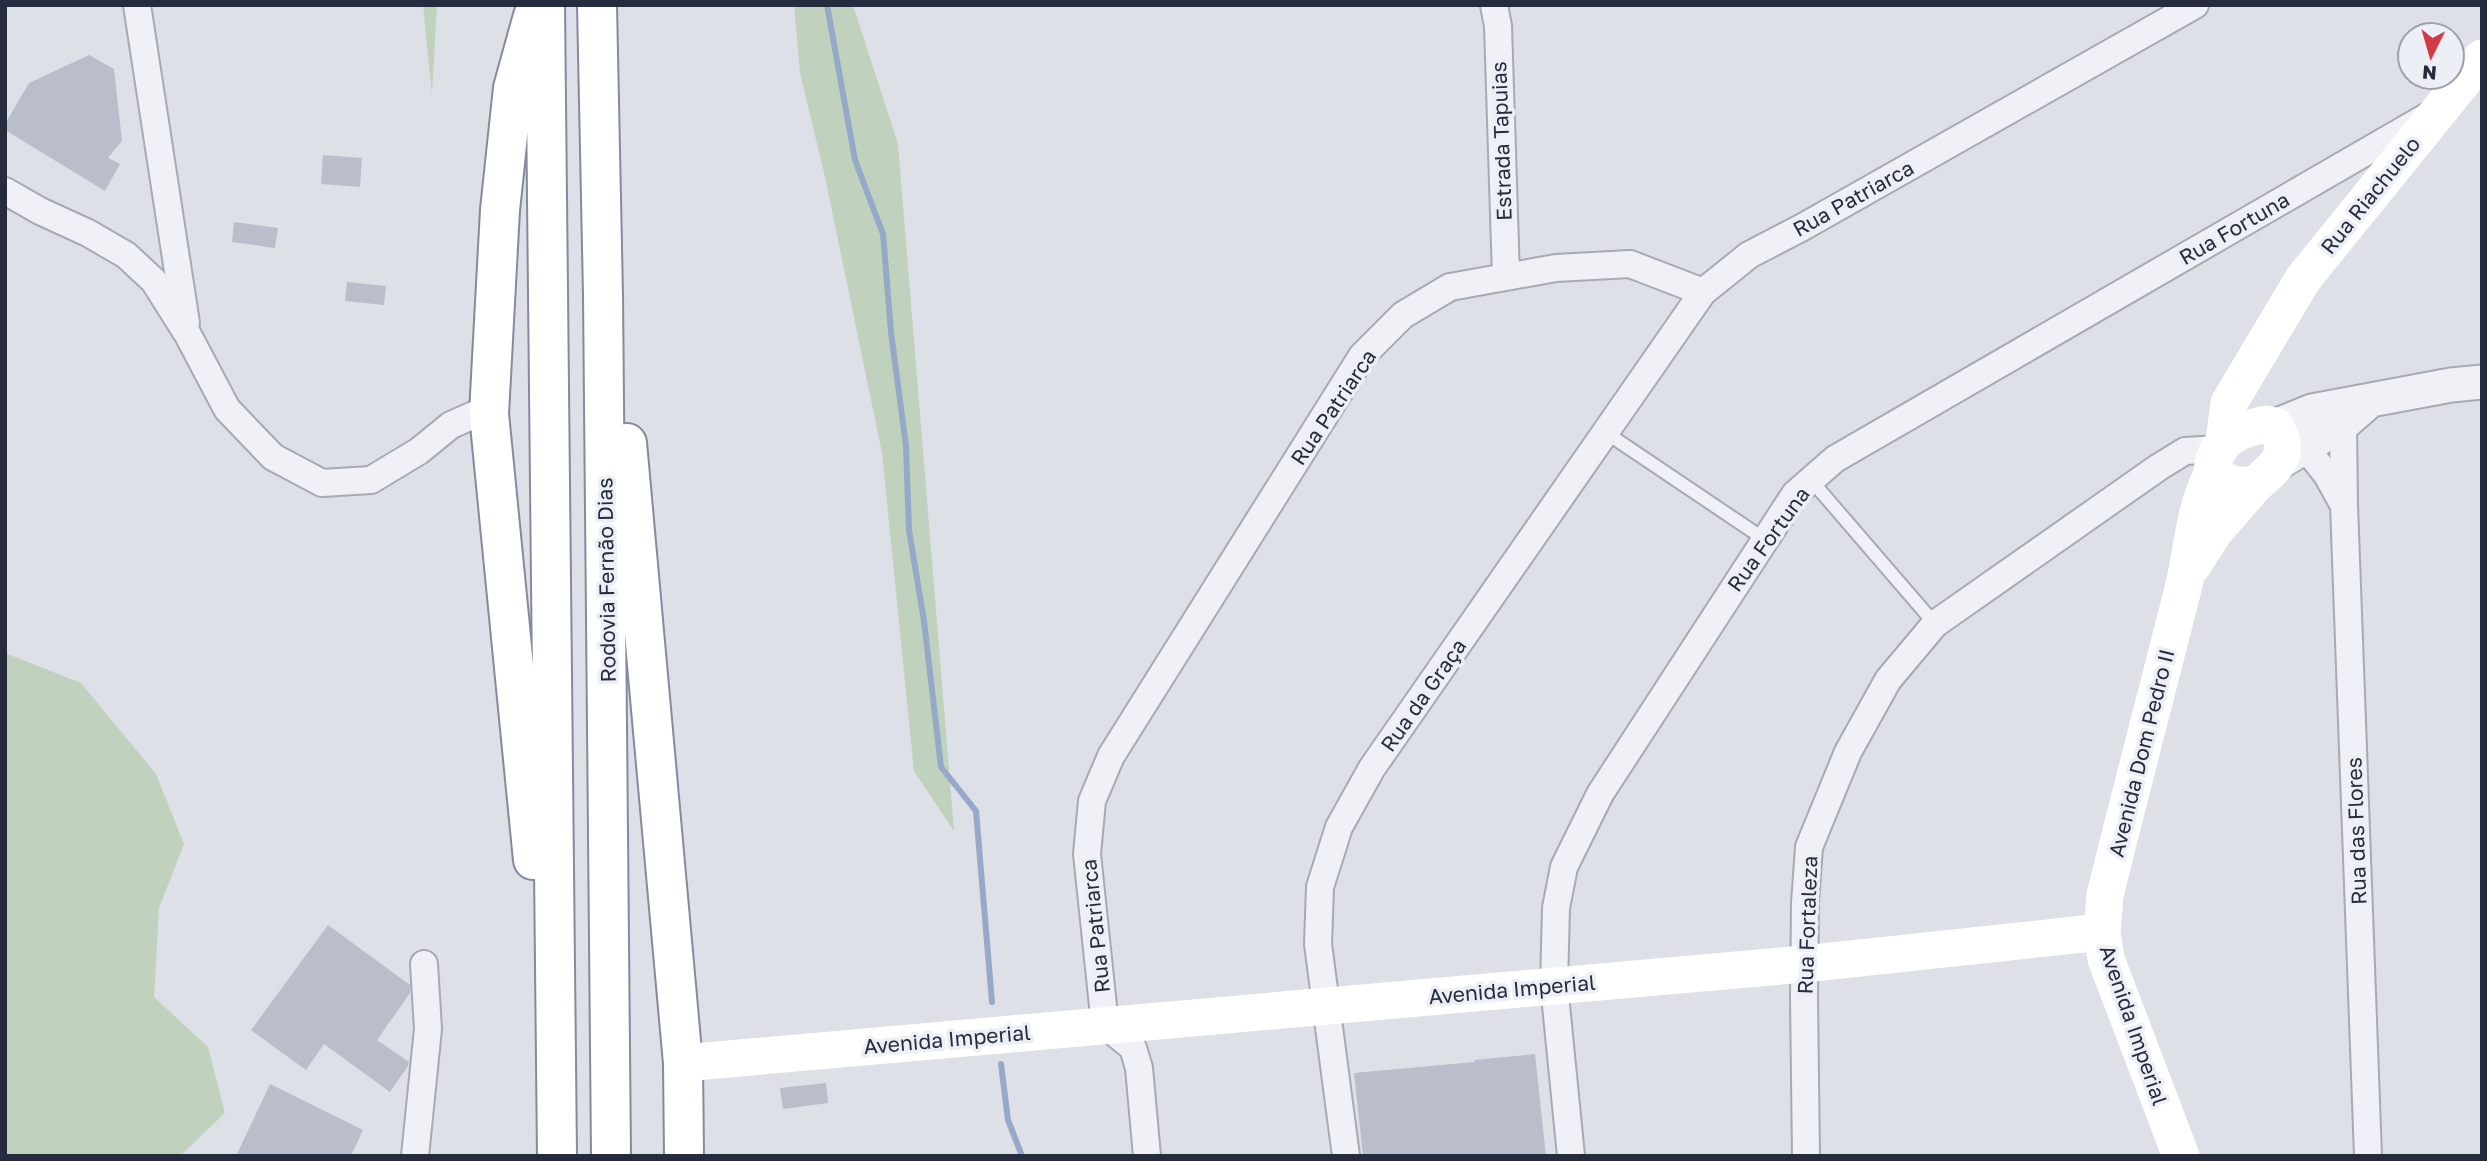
<svg xmlns="http://www.w3.org/2000/svg" width="2487" height="1161" viewBox="0 0 2487 1161" font-family="'Golos Text',sans-serif">
  <rect width="100%" height="100%" fill="#dde0e7"/>
  <path fill="#c0d2bd" d="M 423,5 L 437,5 L 432,94 Z
    M 794,5 L 853,5 L 898,144 L 954,831 L 914,771 L 882,453 L 825,177 L 800,73 Z
    M 5,653 L 81,683 L 156,774 L 184,844 L 159,908 L 154,997 L 208,1047 L 225,1113 L 180,1156 L 5,1156 Z"/>
  <g fill="none" stroke-linecap="round" stroke-linejoin="round">
    <path stroke="#96a9c9" stroke-width="6" d="M 827,5 L 855,160 L 883,234 L 891,332 L 906,446 L 909,530 L 924,621 L 941,767 L 976,811 L 992,1002
      M 1001,1064 L 1008,1120 L 1022,1156"/>
  </g>
  <path fill="#babeca" d="M 89,55 L 114,69 L 122,141 L 108,158 L 120,164 L 105,191 L 5,130 L 5,124 L 29,83 Z
    M 323,155 L 362,158 L 360,187 L 321,184 Z
    M 234,222 L 278,228 L 275,248 L 232,242 Z
    M 347,282 L 386,286 L 384,305 L 345,301 Z
    M 328,925 L 410,985 L 410,993 L 377,1040 L 409,1062 L 408,1066 L 390,1092 L 324,1044 L 306,1070 L 251,1030 Z
    M 1535,1054 L 1546,1156 L 1363,1156 L 1354,1073 L 1475,1062 L 1474,1060 Z
    M 826,1083 L 828,1103 L 783,1109 L 780,1088 Z
    M 270,1084 L 363,1130 L 351,1156 L 236,1156 Z"/>
  <g fill="none" stroke-linecap="round" stroke-linejoin="round">
    <g stroke="#a6aab4" stroke-width="16">
      <path id="service" d="M 1605,432 L 1764,539
        M 1811,480 L 1935,624"/>
    </g>
    <g stroke="#a6aab4" stroke-width="30">
      <path id="minor" d="M 137,5 L 186,323
        M 1494,5 L 1498,26 L 1506,277
        M 5,191 L 40,211 L 88,233 L 126,255 L 154,281 L 188,335 L 227,409 L 273,457 L 322,483 L 371,480 L 419,451 L 451,425 L 476,414 L 489,414
        M 2343,424 L 2344,505 L 2368,1156
        M 2305,447 L 2327,475 L 2343,504
        M 415,1156 L 428,1029 L 424,964
        M 1147,1156 L 1139,1068 L 1133,1048 L 1105,1025 L 1087,854 L 1092,801 L 1111,756 L 1362,356 L 1403,315 L 1450,287 L 1556,268 L 1630,264 L 1703,292 L 1749,255 L 1801,228 L 2195,5
        M 1346,1156 L 1318,944 L 1320,887 L 1339,827 L 1372,768 L 1703,292
        M 1571,1156 L 1554,985 L 1556,908 L 1564,867 L 1600,794 L 1795,494 L 1835,459 L 2428,116
        M 1806,1156 L 1804,998 L 1805,903 L 1809,847 L 1848,752 L 1888,680 L 1935,624 L 2159,467 L 2185,451 L 2219,449"/>
    </g>
    <g stroke="#a6aab4" stroke-width="37">
      <path id="tertiary" d="M 2275,426 L 2312,411 L 2451,385 L 2482,382
        M 2280,462 L 2343,424 L 2366,404"/>
    </g>
    <g stroke="#848b9f" stroke-width="42">
      <path id="motorway" d="M 545,5 L 557,1156
        M 597,5 L 603,295 L 611,1156
        M 627,443 L 683,1063 L 684,1156
        M 533,860 L 489,414 L 500,210 L 513,88 L 533,16"/>
    </g>
    <use href="#service" stroke="#eff1f6" stroke-width="12"/>
    <use href="#minor" stroke="#eff1f6" stroke-width="26"/>
    <use href="#tertiary" stroke="#eff1f6" stroke-width="33"/>
    <path stroke="#fff" stroke-width="37" d="M 2266,424 L 2275,426 C 2293,455 2276,466 2255,485 C 2237,486 2227,484 2212,474 C 2213,440 2237,430 2266,424 Z
      M 2224,441 L 2229,403 L 2303,279 L 2482,58
      M 2193,565 L 2214,532 L 2255,485
      M 2102,932 L 2105,895 C 2130,794 2156,693 2182,593 C 2193,551 2192,514 2212,474
      M 683,1063 L 1804,964 L 2102,932 L 2106,959 L 2181,1156"/>
    <use href="#motorway" stroke="#fff" stroke-width="38"/>
  </g>
  <g text-anchor="middle" dominant-baseline="central" stroke-width="7" stroke-linejoin="round" paint-order="stroke">
    <g font-size="21" fill="#262c3e" stroke="#eceff5">
      <text transform="translate(1501 141) rotate(-92)">Estrada Tapuias</text>
      <text transform="translate(2370 195) rotate(-51)">Rua Riachuelo</text>
      <text transform="translate(1853 198) rotate(-29)">Rua Patriarca</text>
      <text transform="translate(2234 228) rotate(-30)">Rua Fortuna</text>
      <text transform="translate(1333 407) rotate(-56)">Rua Patriarca</text>
      <text transform="translate(1768 539) rotate(-54)">Rua Fortuna</text>
      <text transform="translate(606 580) rotate(-91)">Rodovia Fernão Dias</text>
      <text transform="translate(1423 695) rotate(-55)">Rua da Graça</text>
      <text transform="translate(2141 753) rotate(-76)">Avenida Dom Pedro II</text>
      <text transform="translate(2356 831) rotate(-92)">Rua das Flores</text>
      <text transform="translate(1807 925) rotate(-88)">Rua Fortaleza</text>
      <text transform="translate(1095 926) rotate(-96)">Rua Patriarca</text>
      <text transform="translate(1512 989) rotate(-5)">Avenida Imperial</text>
      <text transform="translate(2134 1025) rotate(71)">Avenida Imperial</text>
      <text transform="translate(947 1039) rotate(-5)">Avenida Imperial</text>
    </g>
  </g>
  <rect width="2487" height="1161" fill="none" stroke="#262c3e" stroke-width="14"/>
  <g transform="translate(2431 56) rotate(185)"><circle r="33" fill="#eceff5" stroke="#9da1ac" stroke-width="2"/>
  <path d="M0-5L12 26L0 18L-12 26Z" fill="#d33b42"/>
  <text y="-10" font-size="19" font-weight="bold" text-anchor="middle" fill="#262c3e">N</text>
  </g>
</svg>
